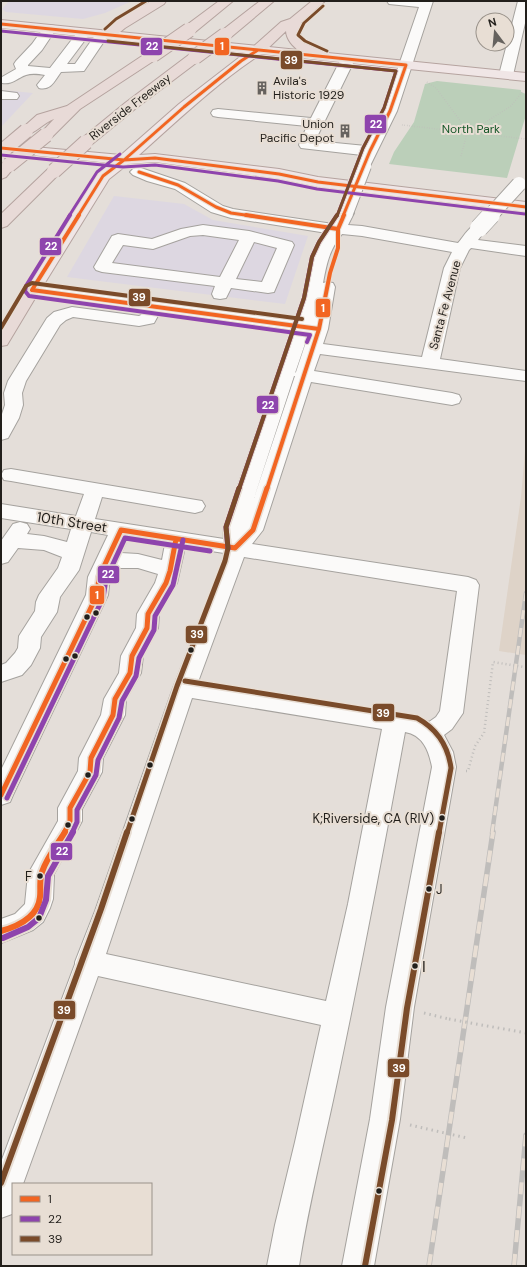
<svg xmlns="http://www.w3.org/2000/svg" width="527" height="1267" viewBox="0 0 527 1267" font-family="'DM Sans',sans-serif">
  <rect width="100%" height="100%" fill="#e4ded9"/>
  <path fill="#ddd7e1" d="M 9,1 L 132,1 L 105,13 L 83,19 L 6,12 L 2,9 Z
    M 1,90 L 33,93 L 1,127 Z
    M 114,196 L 184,204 L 213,220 L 308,236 L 285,304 L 67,277 Z"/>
  <path fill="#ded3c8" d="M 526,440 L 526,655 L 499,651 L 521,497 Z"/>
  <path fill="#bbcfb9" d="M 437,81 L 521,90 L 521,92 L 526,94 L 526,115 L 507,178 L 389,164 L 394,152 L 414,122 L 425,84 Z"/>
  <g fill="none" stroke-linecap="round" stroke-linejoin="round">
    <g stroke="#a5a29e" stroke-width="2">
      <path id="minor" d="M 387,1 L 433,1 L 397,111 L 369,168 L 364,169 L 359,168 L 357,165 L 362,155 L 301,148 L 299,145 L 307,126 L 218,117 L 213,116 L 211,113 L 213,110 L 218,109 L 311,118 L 341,59 L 343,56 L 353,56 L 355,59 L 315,141 L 366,146 L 383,111 L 419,7 L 389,4 Z
        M 518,1 L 526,1 L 526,19 L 513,75 L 511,78 L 501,78 L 499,75 Z
        M 50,25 L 55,26 L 56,29 L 42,50 L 28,65 L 28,66 L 50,68 L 80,29 L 90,29 L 91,32 L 67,64 L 75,64 L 98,31 L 108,31 L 109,34 L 84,71 L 61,72 C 55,80 51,91 39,88 L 37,85 L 45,75 C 38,74 32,73 26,75 C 17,78 12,85 2,83 L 2,77 L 16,69 L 14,64 L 16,61 L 32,44 L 45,26 Z
        M 1,91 L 17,93 L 19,96 L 17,99 L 1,99 Z
        M 138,167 L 185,183 L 223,206 L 233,209 L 333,224 L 340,210 L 346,208 L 352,210 L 354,213 L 348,225 L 362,226 L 458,243 C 466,234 471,221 485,225 L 487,228 L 478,240 L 526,246 L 526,256 L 471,248 L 469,250 L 460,268 L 440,359 L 526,371 L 526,381 L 320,354 L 314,371 L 452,393 L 459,395 L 461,399 L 459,403 L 452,405 L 311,382 L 263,530 L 252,544 L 468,577 L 476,580 L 479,585 L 463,713 L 452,729 L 444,735 L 453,752 L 456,767 L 414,1007 L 400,1119 L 374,1266 L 342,1266 L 370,1119 L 386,1007 L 432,767 C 429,751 423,735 405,732 C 384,848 362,962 338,1077 C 325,1140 309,1202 299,1266 L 267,1266 L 275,1225 L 295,1142 L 321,1025 L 98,976 L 23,1184 L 13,1184 L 13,1211 L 12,1214 L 1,1218 L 1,1162 L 75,964 L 75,962 L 95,911 L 173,688 L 222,563 L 224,553 L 185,547 L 177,583 L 159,614 L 158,628 L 143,656 L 141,673 L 126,699 L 125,715 L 103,758 L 102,772 L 82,809 L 82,821 L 54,874 L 53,899 L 50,908 L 43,922 L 33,930 L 1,943 L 1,919 L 15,914 L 25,904 L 28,874 L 58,821 L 58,808 L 78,771 L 79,758 L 101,715 L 104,699 L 119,673 L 121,656 L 136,628 L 137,614 L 155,583 L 158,574 L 138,568 L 114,568 L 110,577 L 108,595 L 13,795 L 10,802 L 1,805 L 1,770 L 86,595 L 88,577 L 108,535 L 91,532 L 79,570 L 60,597 L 57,612 L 41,637 L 40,648 L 31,665 L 22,675 L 1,682 L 1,665 L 6,663 L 15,653 L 18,648 L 19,636 L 35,611 L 36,602 L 39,595 L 58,568 L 62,557 L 44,550 L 18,548 L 8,562 L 1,564 L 1,541 L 13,524 L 20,522 L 27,524 L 30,529 L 27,534 L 44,536 L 67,542 L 71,529 L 1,518 L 1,504 L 76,516 L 84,494 L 11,481 L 4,480 L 1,475 L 4,470 L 11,469 L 202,501 L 205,506 L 202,511 L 195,513 L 102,497 L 95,519 L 224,539 L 223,529 L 292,330 L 160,312 L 154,323 L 139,326 L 73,317 L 66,320 L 60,325 L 26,381 L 22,393 L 23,405 L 19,418 L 8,438 L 1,440 L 1,417 L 5,405 L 4,393 L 8,381 L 47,318 L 54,312 L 72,307 L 139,316 L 141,315 L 144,310 L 32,295 L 26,294 L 24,290 L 26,286 L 32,285 L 295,320 L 303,300 L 311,259 L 317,246 L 327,233 L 231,218 L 211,212 L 175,189 L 147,181 L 133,175 L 130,172 L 133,169 ZM 342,234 L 362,236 L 452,252 L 444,268 L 422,357 L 323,344 L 328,329 L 335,287 L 333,283 L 327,282 L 323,283 C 327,262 329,251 342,234 ZM 309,333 L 296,372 L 295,373 L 309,332 ZM 294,376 L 295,376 L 254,498 ZM 128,538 L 165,544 L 162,560 L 138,554 L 121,553 ZM 244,557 L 457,591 L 440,711 L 436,717 L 429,722 L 415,716 L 395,712 L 198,682 ZM 192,698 L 382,729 L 348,904 L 326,1001 L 106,954 Z
        M 203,225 L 249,231 L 292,242 L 294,245 L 274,292 L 268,293 L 231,288 L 226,298 L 220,299 L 214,298 L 212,294 L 215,286 L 102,272 L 96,270 L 94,267 L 112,236 L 118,234 L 152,239 L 181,229 ZM 203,235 L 239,240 L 220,277 L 112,263 L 123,245 L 153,249 L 190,236 ZM 254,242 L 277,248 L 262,282 L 236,279 Z"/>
    </g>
    <g stroke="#b5a39f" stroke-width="2">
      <path id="major" d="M 1,20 L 526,73 L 526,81 L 261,54 C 217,83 178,120 139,155 L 155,154 L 279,169 L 318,177 L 526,202 L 526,212 L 318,187 L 279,179 L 155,162 L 128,164 L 109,179 L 38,294 L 32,295 L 26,294 L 24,290 L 95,176 L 110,163 L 1,152 L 1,144 L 121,155 L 179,104 L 245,53 L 1,28 Z"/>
    </g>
    <g stroke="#b5a39f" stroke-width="2">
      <path id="highway" d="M 151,1 L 166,1 L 164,4 L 125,28 L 114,37 L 104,37 L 103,34 C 113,19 136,10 151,1 Z
        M 219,1 L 233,1 L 194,33 L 184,33 L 183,30 L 184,27 Z
        M 260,1 L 274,1 L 230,38 L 220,38 L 219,35 L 220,32 Z
        M 312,1 L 325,1 L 301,23 L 300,37 L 304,43 L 329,54 L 331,57 L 329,60 C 314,63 287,48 286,31 L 263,53 L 253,53 L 251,50 L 253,47 L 281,22 L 290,19 Z
        M 153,51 L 158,52 L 160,55 L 158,58 L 80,109 L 51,138 L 46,139 L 41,138 L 39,135 L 54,119 C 42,123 34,137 21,134 L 19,131 L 37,115 L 67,106 L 148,52 Z
        M 195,53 L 200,54 L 202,57 L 200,60 L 135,109 L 91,145 L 86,146 L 81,145 L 79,142 L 81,139 L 125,103 L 190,54 Z
        M 9,161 L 14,162 L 16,165 L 6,177 L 1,179 L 1,165 L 4,162 Z
        M 54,167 L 59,168 L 61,171 L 59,174 L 7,226 L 1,228 L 1,214 L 49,168 Z
        M 32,285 L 38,286 L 40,290 L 7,345 L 1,346 L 1,327 L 26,286 Z"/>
    </g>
    <path stroke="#bfbdbb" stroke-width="1.5" stroke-dasharray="0.5 2" stroke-linecap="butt" d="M 427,82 L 436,88 L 461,122
      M 402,125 L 526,139
      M 481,125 L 511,106 L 523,91
      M 461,156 L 470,122"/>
    <path stroke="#bfbdbb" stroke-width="2.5" stroke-dasharray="1 3" stroke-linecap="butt" d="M 466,771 L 468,771 L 475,746 L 484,733 L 493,662 L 524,667"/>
    <path stroke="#bfbdbb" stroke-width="3" stroke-dasharray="1.5 4" stroke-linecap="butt" d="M 424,1013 L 449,1019
      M 410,1125 L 467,1138"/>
    <use href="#minor" fill="#fbfaf9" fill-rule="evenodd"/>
    <use href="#major" fill="#f0e6e6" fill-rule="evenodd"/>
    <use href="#highway" fill="#e8dad7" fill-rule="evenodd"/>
    <g stroke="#bfbdbb" stroke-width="4.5">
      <path id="rail-far1" d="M 492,833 L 526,593"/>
    </g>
    <g stroke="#bfbdbb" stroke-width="5.5">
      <path id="rail" d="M 429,1266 L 493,832
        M 514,1266 L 526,1135"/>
    </g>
    <use href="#rail-far1" stroke="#e8ded4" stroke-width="3" stroke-dasharray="9" stroke-linecap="butt"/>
    <use href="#rail" stroke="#e8ded4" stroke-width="4" stroke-dasharray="12" stroke-linecap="butt"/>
    <g stroke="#a5a29e" stroke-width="16" stroke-linecap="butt">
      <path id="minor-bridge-far1" d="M 346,213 L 364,166
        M 490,216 L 519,184"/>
    </g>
    <g stroke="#a5a29e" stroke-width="19" stroke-linecap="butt">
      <path id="minor-bridge" d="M 479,228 L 491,215"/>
    </g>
    <g stroke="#b5a39f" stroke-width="16" stroke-linecap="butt">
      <path id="highway-bridge" d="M 153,55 L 189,30
        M 195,57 L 225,35
        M 1,152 L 26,131
        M 9,165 L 46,135
        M 54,171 L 86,142"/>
    </g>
    <path stroke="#bfbdbb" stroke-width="3" stroke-dasharray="1.5 4" stroke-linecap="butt" d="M 449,1019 L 526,1033"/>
    <use href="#minor-bridge-far1" stroke="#fbfaf9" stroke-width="14"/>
    <use href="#minor-bridge" stroke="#fbfaf9" stroke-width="18"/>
    <use href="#highway-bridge" stroke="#e8dad7" stroke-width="14"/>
    <g stroke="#e8ded4" stroke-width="5">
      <path id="bus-1-far3" d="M 1,24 L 406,65 L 390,111 L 370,151 L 343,216
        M 1,148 L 124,160 L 155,158 L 279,174 L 318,182 L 526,207
        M 139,172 L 178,185 L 216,207 L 231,213 L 252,216
        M 78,216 L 103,176 L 124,160 L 184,107 L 241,61 L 258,50"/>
    </g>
    <g stroke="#e8ded4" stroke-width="6">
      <path id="bus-1-far2" d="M 79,215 L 32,290 L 319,329
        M 246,215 L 338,229
        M 267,489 L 319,329 L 330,273 L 338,248 L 338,229 L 344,215"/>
    </g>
    <g stroke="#e8ded4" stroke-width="8">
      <path id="bus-1-far1" d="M 1,795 L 97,595 L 99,577 L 121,530 L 235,548 L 253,530 L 267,488
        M 64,833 L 70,821 L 70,808 L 90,772 L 91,758 L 113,715 L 115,699 L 130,673 L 132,656 L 147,628 L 148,614 L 166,583 L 170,571 L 176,539"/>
    </g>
    <g stroke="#e8ded4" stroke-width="10">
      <path id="bus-1" d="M 1,931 C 19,926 38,917 40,897 C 41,888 39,880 42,872 C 47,857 57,845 65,832"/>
    </g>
    <g stroke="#e8ded4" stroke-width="5">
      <path id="bus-2-far3" d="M 1,31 L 396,71 L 384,108 L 363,148 L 337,216
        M 1,155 L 123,167 L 155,165 L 278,181 L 317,189 L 525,214
        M 69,216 L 97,172 L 120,154"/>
    </g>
    <g stroke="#e8ded4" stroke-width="6">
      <path id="bus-2-far2" d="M 70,215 L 26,286 L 25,291 L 29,296 L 310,335 L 307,342
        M 239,489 L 304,298 L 312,257 L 319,242 L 337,215"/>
    </g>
    <g stroke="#e8ded4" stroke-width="8">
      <path id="bus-2-far1" d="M 228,549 L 226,527 L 239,488
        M 7,798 L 103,598 L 106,579 L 125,538 L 210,551
        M 72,833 L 77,822 L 77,810 L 96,775 L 98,760 L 119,718 L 122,701 L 136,676 L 139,658 L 154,630 L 155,616 L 173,585 L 183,540"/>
    </g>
    <g stroke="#e8ded4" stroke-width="10">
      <path id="bus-2" d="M 3,938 L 28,927 L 39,918 L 46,900 L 48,876 L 73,832"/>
    </g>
    <g stroke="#e8ded4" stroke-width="5">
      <path id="bus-3-far3" d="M 323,6 L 304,23 L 298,35 L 305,41 L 327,51
        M 105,29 L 116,19 L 146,1
        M 108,41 L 396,71 L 384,108 L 363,148 L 337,216"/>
    </g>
    <g stroke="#e8ded4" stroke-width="6">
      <path id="bus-3-far2" d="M 1,328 L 26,286 L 32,283 L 302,319
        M 239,489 L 304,298 L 312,257 L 319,242 L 337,215"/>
    </g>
    <g stroke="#e8ded4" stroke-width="8">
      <path id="bus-3-far1" d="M 185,681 L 417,718 C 437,729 448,745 451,768 L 439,833
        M 127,833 L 177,686 L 225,561 L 228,548 L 226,527 L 239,488"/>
    </g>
    <g stroke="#e8ded4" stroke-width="10">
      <path id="bus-3" d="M 1,1183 L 101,909 L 127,832
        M 365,1266 L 392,1120 L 407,1008 L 439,832"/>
    </g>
    <use href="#bus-1-far3" stroke="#f26522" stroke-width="3"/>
    <use href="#bus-1-far2" stroke="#f26522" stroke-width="4"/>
    <use href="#bus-1-far1" stroke="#f26522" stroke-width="5"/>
    <use href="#bus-1" stroke="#f26522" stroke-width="6"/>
    <use href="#bus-2-far3" stroke="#8e44ad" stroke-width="3"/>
    <use href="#bus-2-far2" stroke="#8e44ad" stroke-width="4"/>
    <use href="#bus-2-far1" stroke="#8e44ad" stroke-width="5"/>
    <use href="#bus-2" stroke="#8e44ad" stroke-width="6"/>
    <use href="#bus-3-far3" stroke="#7a4b2a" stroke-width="3"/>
    <use href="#bus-3-far2" stroke="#7a4b2a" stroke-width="4"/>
    <use href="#bus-3-far1" stroke="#7a4b2a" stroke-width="5"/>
    <use href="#bus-3" stroke="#7a4b2a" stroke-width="6"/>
  </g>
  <defs>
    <g id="building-bare" transform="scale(1.08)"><path d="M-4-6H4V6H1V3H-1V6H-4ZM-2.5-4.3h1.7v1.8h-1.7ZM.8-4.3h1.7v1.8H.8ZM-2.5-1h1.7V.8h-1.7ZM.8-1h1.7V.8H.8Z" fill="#66625e" stroke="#e8ded4" stroke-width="2.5" paint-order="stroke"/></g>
  </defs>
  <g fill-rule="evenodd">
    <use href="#building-bare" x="262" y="88"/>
    <use href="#building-bare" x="345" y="131"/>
  </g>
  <g fill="#221f1b" stroke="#e8ded4" stroke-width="1.5">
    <circle cx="96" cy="613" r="3.5"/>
    <circle cx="87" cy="617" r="3.5"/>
    <circle cx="191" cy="650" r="3.5"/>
    <circle cx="75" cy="656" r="3.5"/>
    <circle cx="66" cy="659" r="3.5"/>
    <circle cx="150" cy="765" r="3.5"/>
    <circle cx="88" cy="775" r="3.5"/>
    <circle cx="442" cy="818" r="3.5"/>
    <circle cx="132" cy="819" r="3.5"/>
    <circle cx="68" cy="825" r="3.5"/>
    <circle cx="40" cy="876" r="3.5"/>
    <circle cx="429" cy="889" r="3.5"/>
    <circle cx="39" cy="918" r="3.5"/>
    <circle cx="415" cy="966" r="3.5"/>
    <circle cx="379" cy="1191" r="3.5"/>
  </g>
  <g text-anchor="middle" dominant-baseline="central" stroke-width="4" stroke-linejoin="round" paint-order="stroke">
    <g font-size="12" fill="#221f1b" stroke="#e8ded4" text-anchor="start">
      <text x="273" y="81">Avila's<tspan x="273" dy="14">Historic 1929</tspan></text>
      <text x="334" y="124" text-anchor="end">Union<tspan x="334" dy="14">Pacific Depot</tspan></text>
    </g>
    <g font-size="12" fill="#221f1b" stroke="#e8ded4">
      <text transform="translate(130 107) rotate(-38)">Riverside Freeway</text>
      <text transform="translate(445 305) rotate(-75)">Santa Fe Avenue</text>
    </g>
    <g font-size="12" fill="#145627" stroke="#e8ded4">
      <text x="471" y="129">North Park</text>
    </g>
    <g font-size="13" fill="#221f1b" stroke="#e8ded4" text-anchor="end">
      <text x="434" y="818">K;Riverside, CA (RIV)</text>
      <text x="32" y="876">F</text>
      <text x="436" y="889" text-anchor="start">J</text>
    </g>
    <g font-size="14" fill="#221f1b" stroke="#e8ded4">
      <text transform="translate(72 522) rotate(9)">10th Street</text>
    </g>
    <g font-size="16" fill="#221f1b" stroke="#e8ded4" text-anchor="start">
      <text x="422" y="966">I</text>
    </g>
  </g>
  <g stroke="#e8ded4" stroke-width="1.5">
    <rect x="140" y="37" width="23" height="19" rx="4" fill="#8e44ad"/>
    <rect x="214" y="37" width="16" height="19" rx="4" fill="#f26522"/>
    <rect x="280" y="50" width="23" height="20" rx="4" fill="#7a4b2a"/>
    <rect x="364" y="114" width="23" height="20" rx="4" fill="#8e44ad"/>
    <rect x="39" y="237" width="23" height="19" rx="4" fill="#8e44ad"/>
    <rect x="128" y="288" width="23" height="19" rx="4" fill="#7a4b2a"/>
    <rect x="315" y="298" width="16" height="20" rx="4" fill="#f26522"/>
    <rect x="256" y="395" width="23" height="19" rx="4" fill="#8e44ad"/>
    <rect x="97" y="565" width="23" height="19" rx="4" fill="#8e44ad"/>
    <rect x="89" y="585" width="16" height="20" rx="4" fill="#f26522"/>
    <rect x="185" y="625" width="23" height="19" rx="4" fill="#7a4b2a"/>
    <rect x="372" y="703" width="23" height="19" rx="4" fill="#7a4b2a"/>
    <rect x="50" y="842" width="23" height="19" rx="4" fill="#8e44ad"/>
    <rect x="53" y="1000" width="23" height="20" rx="4" fill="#7a4b2a"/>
    <rect x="387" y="1058" width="23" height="20" rx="4" fill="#7a4b2a"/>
  </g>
  <g font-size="11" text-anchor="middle" font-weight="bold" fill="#fff">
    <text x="152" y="50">22</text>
    <text x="222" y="50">1</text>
    <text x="291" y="64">39</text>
    <text x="376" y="128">22</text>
    <text x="51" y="250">22</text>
    <text x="139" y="301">39</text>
    <text x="323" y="312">1</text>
    <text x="268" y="409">22</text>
    <text x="108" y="578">22</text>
    <text x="97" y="599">1</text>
    <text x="197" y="638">39</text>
    <text x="383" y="717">39</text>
    <text x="62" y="855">22</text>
    <text x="64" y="1014">39</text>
    <text x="399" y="1072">39</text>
  </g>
  <rect width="527" height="1267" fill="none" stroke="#221f1b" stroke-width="4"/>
  <rect x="12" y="1183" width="140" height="72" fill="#e8ded4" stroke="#99928a"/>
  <rect x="20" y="1196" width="20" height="6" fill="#f26522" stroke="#99928a"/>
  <text x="48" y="1203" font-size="12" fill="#221f1b">1</text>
  <rect x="20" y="1216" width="20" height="6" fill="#8e44ad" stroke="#99928a"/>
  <text x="48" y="1223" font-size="12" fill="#221f1b">22</text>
  <rect x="20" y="1236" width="20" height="6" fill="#7a4b2a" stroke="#99928a"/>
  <text x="48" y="1243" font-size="12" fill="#221f1b">39</text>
  <g transform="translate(495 32) rotate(344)"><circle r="19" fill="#e8ded4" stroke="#99928a"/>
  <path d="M0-3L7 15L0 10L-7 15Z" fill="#66625e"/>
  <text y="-6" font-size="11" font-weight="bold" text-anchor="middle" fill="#221f1b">N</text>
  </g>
</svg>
